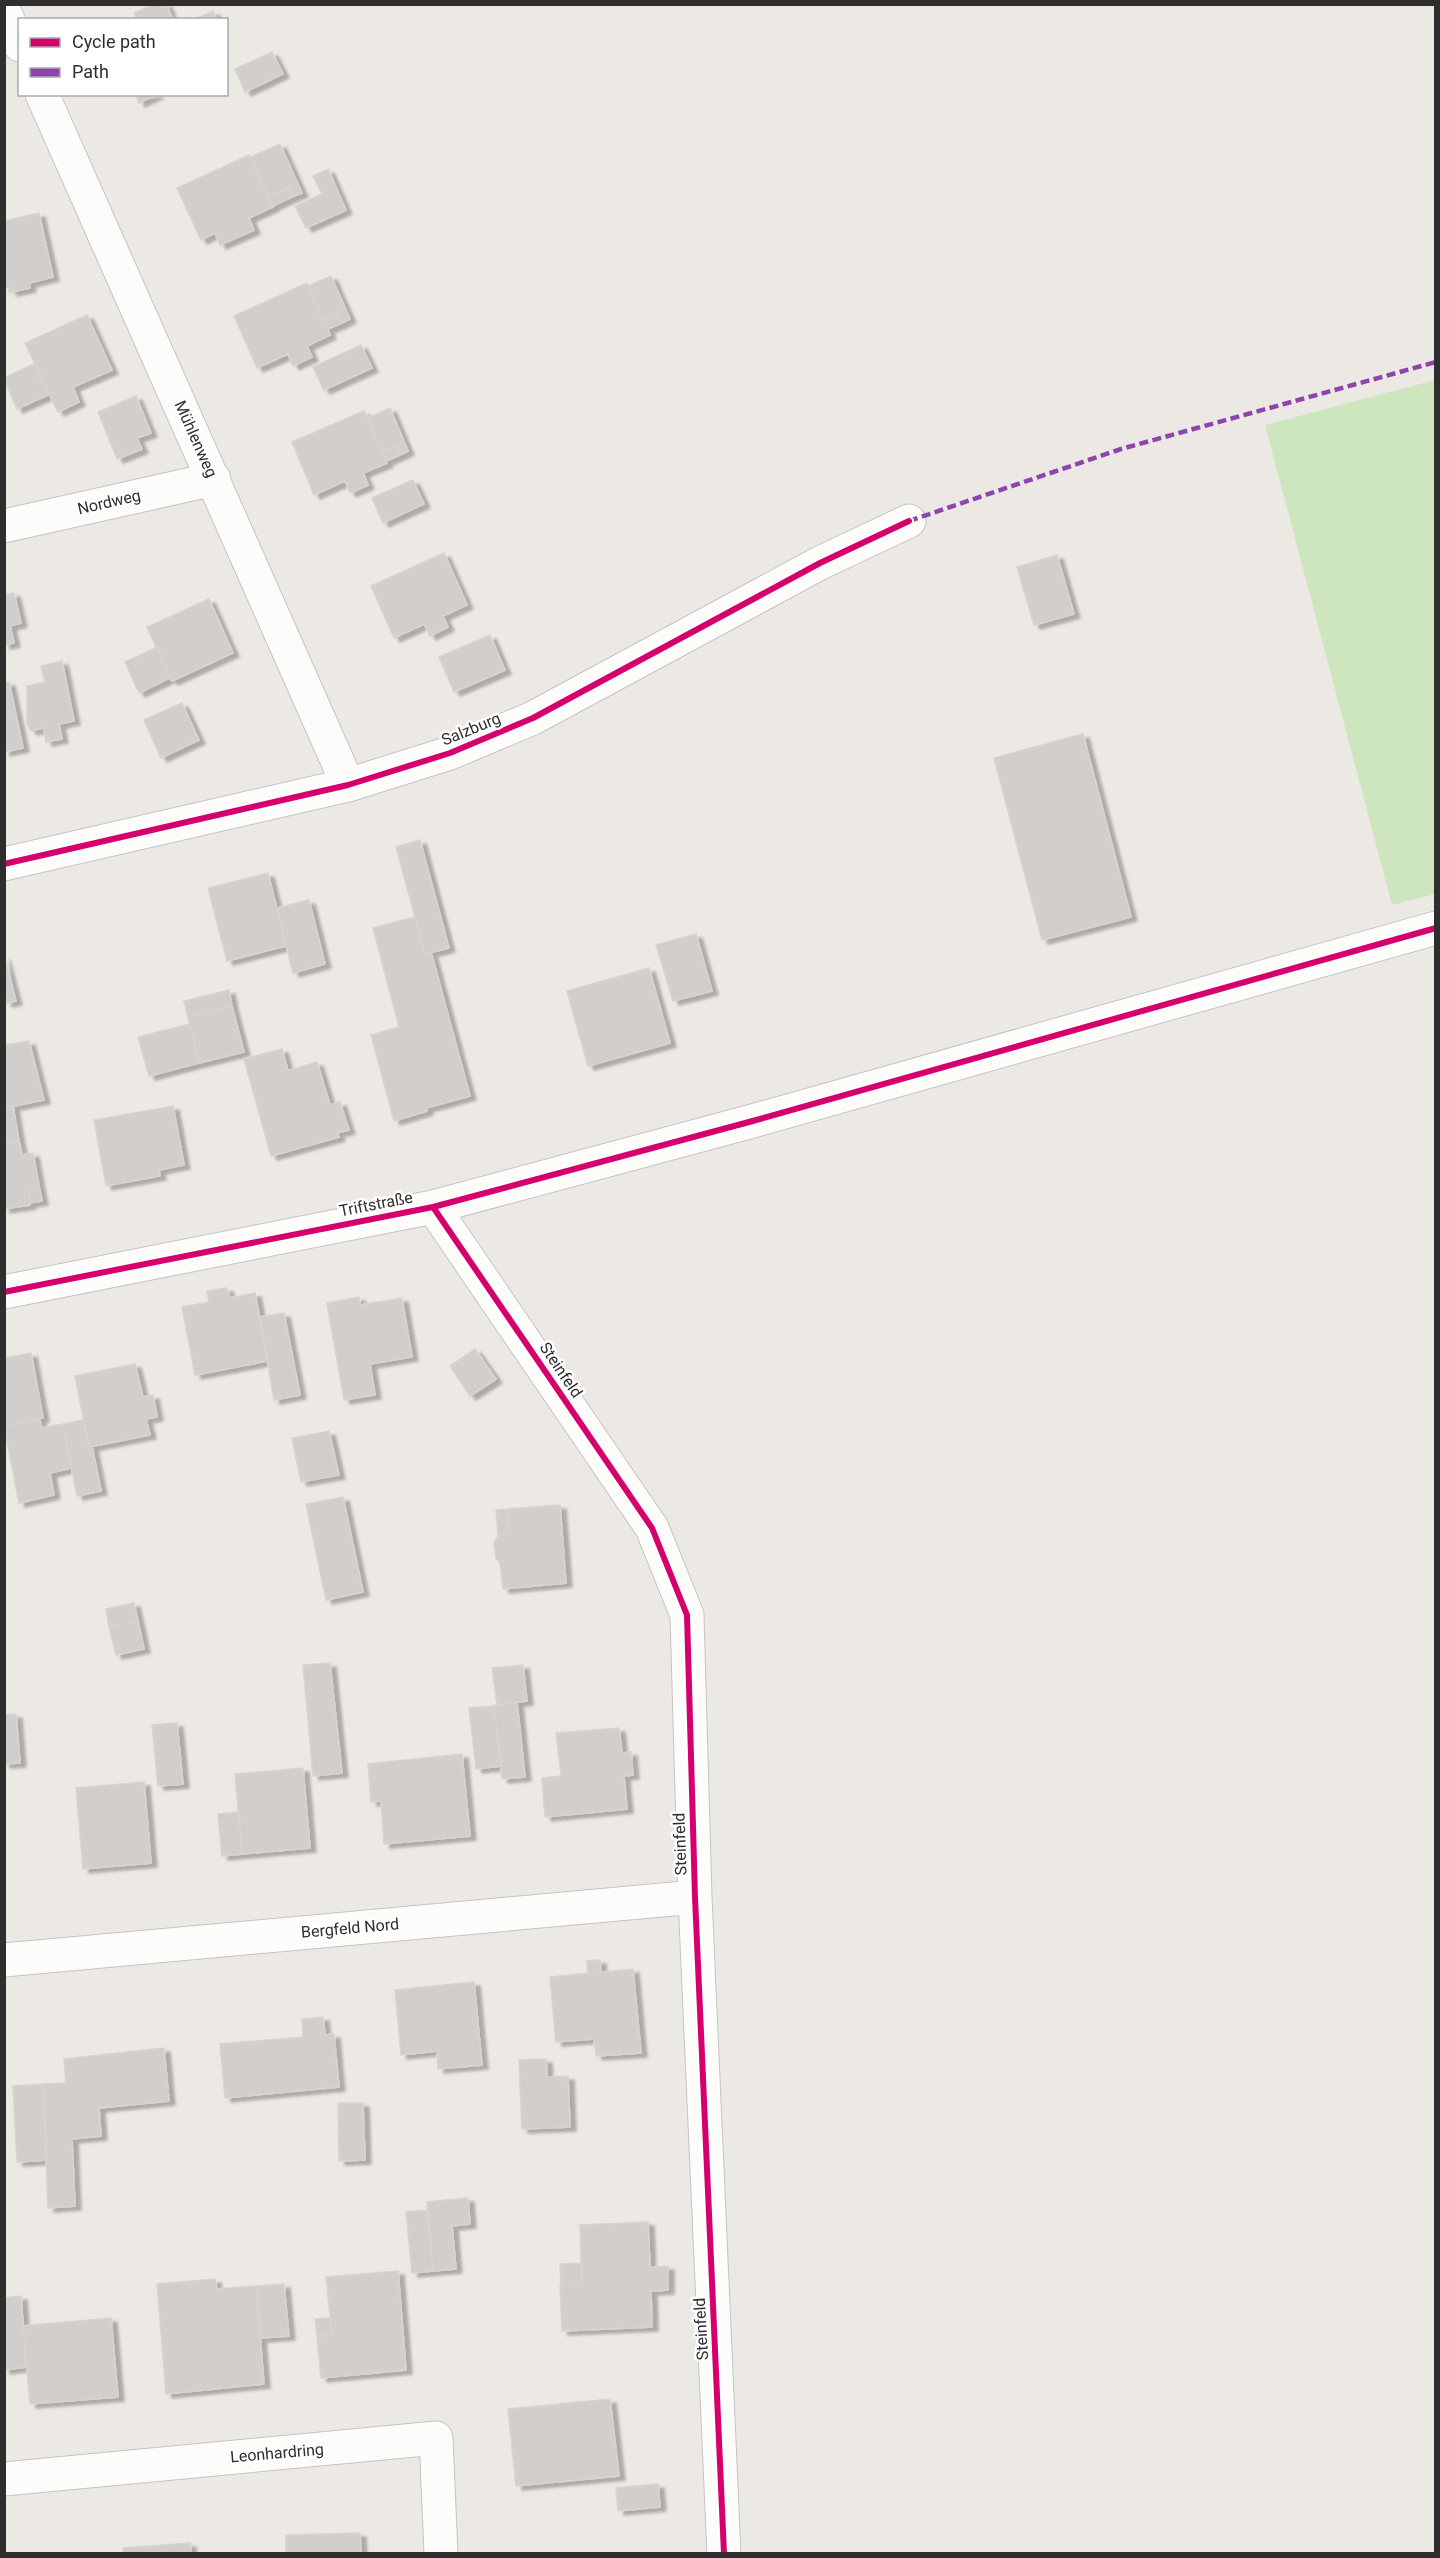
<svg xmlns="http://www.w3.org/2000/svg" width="1440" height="2558" viewBox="0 0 1440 2558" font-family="Roboto,sans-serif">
  <defs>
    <filter id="shadow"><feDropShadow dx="6" dy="4" stdDeviation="1.5" flood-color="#0004"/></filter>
  </defs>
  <rect width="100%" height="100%" fill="#ece8e4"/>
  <path fill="#cee6be" d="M 1435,380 L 1435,894 L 1392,905 L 1265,425 Z"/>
  <path fill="#d1cecb" stroke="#d7d4d0" stroke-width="1.5" filter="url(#shadow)" d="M 154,4 L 166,4 L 173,20 L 137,20 L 134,13 Z
    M 213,11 L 217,20 L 193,20 Z
    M 272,52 L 283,74 L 245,92 L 235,69 Z
    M 136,94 L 158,94 L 139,103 Z
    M 280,144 L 302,193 L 294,196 L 289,188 L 268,197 L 251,157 Z
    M 249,155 L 273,207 L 249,218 L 254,230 L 220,245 L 215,233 L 201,240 L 177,188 Z
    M 328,169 L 346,210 L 306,228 L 295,206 L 322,194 L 313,176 Z
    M 289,188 L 294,196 L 273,206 L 268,197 Z
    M 39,213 L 53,277 L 29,283 L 30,288 L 11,292 L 10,287 L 4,288 L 4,221 Z
    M 331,276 L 350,319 L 342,323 L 338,314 L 323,320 L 308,286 Z
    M 307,283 L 330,335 L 307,346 L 312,357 L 293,366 L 288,354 L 257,368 L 234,316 Z
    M 338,314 L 342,323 L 328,329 L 323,320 Z
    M 87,315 L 112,370 L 73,387 L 79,402 L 58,412 L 25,343 Z
    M 361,345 L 372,368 L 324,390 L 313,367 Z
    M 34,364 L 48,395 L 17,409 L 4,378 Z
    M 136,396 L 151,433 L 137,438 L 142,449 L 117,459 L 98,412 Z
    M 390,408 L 408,451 L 400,455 L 397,446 L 382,452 L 367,418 Z
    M 364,411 L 387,463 L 363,473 L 368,485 L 350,493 L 345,481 L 314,495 L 292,442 Z
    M 397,446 L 400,455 L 386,461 L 382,452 Z
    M 413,480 L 424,504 L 383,523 L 372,498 Z
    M 444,553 L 467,605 L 443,616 L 448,627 L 430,636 L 424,624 L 394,638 L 371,586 Z
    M 1057,555 L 1074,614 L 1034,625 L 1017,567 Z
    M 14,593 L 21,623 L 10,626 L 14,643 L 4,645 L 4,595 Z
    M 209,599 L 233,653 L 172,681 L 147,627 Z
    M 490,635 L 505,670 L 454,692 L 439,657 Z
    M 157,647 L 170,678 L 139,693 L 125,662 Z
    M 62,661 L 74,721 L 59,724 L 62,739 L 46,742 L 44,728 L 31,731 L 27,723 L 27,686 L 45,682 L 41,666 Z
    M 9,682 L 23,748 L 4,752 L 4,683 Z
    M 182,703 L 199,740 L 161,758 L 144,720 Z
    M 1083,734 L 1131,917 L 1042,940 L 994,758 Z
    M 420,840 L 449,948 L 425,954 L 396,847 Z
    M 268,873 L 286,946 L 227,961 L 208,888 Z
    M 309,900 L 325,964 L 293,973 L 277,908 Z
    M 415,917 L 425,954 L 431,952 L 470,1096 L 426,1108 L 427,1111 L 394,1121 L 371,1035 L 399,1027 L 373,928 Z
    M 696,934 L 712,991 L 673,1001 L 656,945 Z
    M 4,956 L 16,1001 L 6,1003 Z
    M 649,968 L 670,1043 L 588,1066 L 567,991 Z
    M 229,990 L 232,1006 L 188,1017 L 184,1001 Z
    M 232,1006 L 244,1052 L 199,1063 L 188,1017 Z
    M 190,1024 L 199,1063 L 149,1076 L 138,1037 Z
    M 29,1041 L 44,1100 L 4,1108 L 4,1045 Z
    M 282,1049 L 288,1071 L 317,1062 L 330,1105 L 340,1102 L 349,1130 L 337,1133 L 339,1137 L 271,1156 L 244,1059 Z
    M 13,1106 L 19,1141 L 4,1143 L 4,1108 Z
    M 173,1106 L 184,1165 L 159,1170 L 160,1176 L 106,1186 L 94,1120 Z
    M 19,1141 L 22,1155 L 33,1153 L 39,1186 L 28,1187 L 30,1205 L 4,1209 L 4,1143 Z
    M 39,1186 L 42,1201 L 30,1203 L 28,1187 Z
    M 227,1288 L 230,1298 L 255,1293 L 268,1361 L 195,1375 L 182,1307 L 209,1302 L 207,1291 Z
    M 359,1297 L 360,1305 L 402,1298 L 412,1357 L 370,1364 L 375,1395 L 344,1400 L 327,1303 Z
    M 284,1313 L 300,1395 L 274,1400 L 260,1317 Z
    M 475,1349 L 496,1379 L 470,1396 L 450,1366 Z
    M 31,1353 L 43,1418 L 4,1426 L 4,1358 Z
    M 135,1364 L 143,1397 L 153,1395 L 157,1417 L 146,1419 L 150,1435 L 89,1447 L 75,1376 Z
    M 39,1418 L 42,1428 L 63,1424 L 72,1468 L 50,1473 L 54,1495 L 19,1503 L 4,1426 Z
    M 83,1420 L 89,1447 L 92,1446 L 101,1491 L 77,1496 L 63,1424 Z
    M 329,1431 L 339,1475 L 301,1482 L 292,1438 Z
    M 343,1497 L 363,1592 L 326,1600 L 306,1504 Z
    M 560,1505 L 566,1583 L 503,1589 L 500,1563 L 496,1558 L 494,1543 L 498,1536 L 510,1534 L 507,1509 Z
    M 507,1509 L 510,1534 L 498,1536 L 496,1510 Z
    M 134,1603 L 138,1621 L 109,1627 L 106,1609 Z
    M 138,1621 L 144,1649 L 116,1655 L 109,1627 Z
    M 330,1663 L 342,1773 L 313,1776 L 303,1665 Z
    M 523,1665 L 527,1701 L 497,1705 L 492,1668 Z
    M 517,1702 L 525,1777 L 502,1779 L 494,1705 Z
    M 494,1706 L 501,1766 L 476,1769 L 469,1708 Z
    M 16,1714 L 20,1763 L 4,1764 L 4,1715 Z
    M 177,1723 L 183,1784 L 158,1786 L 152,1725 Z
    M 619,1728 L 622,1753 L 631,1752 L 633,1775 L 624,1776 L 627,1809 L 545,1817 L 542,1778 L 561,1776 L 556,1733 Z
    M 462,1754 L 470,1836 L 384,1844 L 381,1801 L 371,1802 L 368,1764 Z
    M 303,1768 L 310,1848 L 242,1854 L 235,1774 Z
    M 144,1782 L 151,1863 L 83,1869 L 76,1788 Z
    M 239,1812 L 242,1854 L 222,1856 L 218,1814 Z
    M 600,1960 L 601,1972 L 588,1973 L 587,1961 Z
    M 633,1969 L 641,2053 L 596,2056 L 594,2039 L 556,2042 L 550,1977 Z
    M 474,1982 L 482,2065 L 438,2069 L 437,2051 L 401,2055 L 395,1990 Z
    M 323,2017 L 325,2035 L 334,2034 L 339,2087 L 225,2098 L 220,2044 L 303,2037 L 302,2019 Z
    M 164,2048 L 169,2101 L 99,2108 L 101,2136 L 72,2139 L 75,2206 L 48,2208 L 43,2084 L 66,2083 L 64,2059 Z
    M 546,2059 L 547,2077 L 568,2076 L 570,2127 L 522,2129 L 519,2060 Z
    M 43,2084 L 47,2160 L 17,2162 L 13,2086 Z
    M 338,2103 L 363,2103 L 365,2160 L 339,2161 Z
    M 468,2198 L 470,2224 L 452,2226 L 456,2269 L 433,2271 L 427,2202 Z
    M 428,2210 L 433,2271 L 412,2273 L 406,2212 Z
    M 648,2222 L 650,2267 L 668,2266 L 668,2290 L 651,2291 L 652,2327 L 562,2331 L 560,2286 L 582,2284 L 580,2225 Z
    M 582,2263 L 582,2284 L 561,2285 L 560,2264 Z
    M 398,2271 L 406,2370 L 321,2378 L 317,2336 L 332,2335 L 326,2277 Z
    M 215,2279 L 217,2289 L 256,2286 L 264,2384 L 166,2394 L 157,2284 Z
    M 284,2284 L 289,2336 L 261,2338 L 256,2286 Z
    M 21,2296 L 26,2367 L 4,2370 L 4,2298 Z
    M 111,2318 L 118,2397 L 30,2404 L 23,2326 Z
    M 330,2318 L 332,2335 L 317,2336 L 315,2319 Z
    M 610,2399 L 619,2476 L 516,2486 L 508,2409 Z
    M 658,2484 L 660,2507 L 618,2511 L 616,2488 Z
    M 360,2533 L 361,2554 L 286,2554 L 286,2535 Z
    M 190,2543 L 191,2554 L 124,2554 L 123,2548 Z"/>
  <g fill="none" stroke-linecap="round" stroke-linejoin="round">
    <g stroke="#c5c4c5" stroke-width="35">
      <path id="minor" d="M 4,11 L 20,45
        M 42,94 L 348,785
        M 4,526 L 214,479
        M 4,864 L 348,785 L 450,753 L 533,718 L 820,563 L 909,521
        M 433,1207 L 652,1528 L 687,1615 L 695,1897 L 724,2554
        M 4,1292 L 433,1207 L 749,1122 L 1436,928
        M 4,1960 L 695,1897
        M 4,2479 L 436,2438 L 441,2554"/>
    </g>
    <use href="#minor" stroke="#fcfcfb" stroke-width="33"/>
    <path stroke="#8e44ad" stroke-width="4.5" stroke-dasharray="9 4.5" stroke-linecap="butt" d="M 909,521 L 1121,449 L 1436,362"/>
    <g stroke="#fff" stroke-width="10">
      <path id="cycleway" d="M 4,864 L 348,785 L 450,753 L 533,718 L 820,563 L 909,521
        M 433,1207 L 652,1528 L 687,1615 L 695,1897 L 724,2554
        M 4,1292 L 433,1207 L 749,1122 L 1436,928"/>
    </g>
    <use href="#cycleway" stroke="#d6006c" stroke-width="6"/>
  </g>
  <g text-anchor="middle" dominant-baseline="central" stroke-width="5" stroke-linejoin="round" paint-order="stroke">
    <g font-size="16" fill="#2e2e2e" stroke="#fff">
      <text transform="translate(196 439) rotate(66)">Mühlenweg</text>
      <text transform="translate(109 502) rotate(-13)">Nordweg</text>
      <text transform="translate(471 729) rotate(-22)">Salzburg</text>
      <text transform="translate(376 1204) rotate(-11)">Triftstraße</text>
      <text transform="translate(561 1370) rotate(56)">Steinfeld</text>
      <text transform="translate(680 1844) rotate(-92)">Steinfeld</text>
      <text transform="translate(350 1928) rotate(-5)">Bergfeld Nord</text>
      <text transform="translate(701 2329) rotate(-93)">Steinfeld</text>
      <text transform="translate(277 2453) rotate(-5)">Leonhardring</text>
    </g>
  </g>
  <rect width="1440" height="2558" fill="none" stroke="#2e2e2e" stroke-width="12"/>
  <rect x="18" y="18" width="210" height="78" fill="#ffffff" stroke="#ababab" stroke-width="1.5"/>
  <rect x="30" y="38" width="30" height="9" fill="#d6006c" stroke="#ababab" stroke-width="1.5"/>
  <text x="72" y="48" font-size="18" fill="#2e2e2e">Cycle path</text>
  <rect x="30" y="68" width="30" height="9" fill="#8e44ad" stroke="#ababab" stroke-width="1.5"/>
  <text x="72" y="78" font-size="18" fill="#2e2e2e">Path</text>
</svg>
